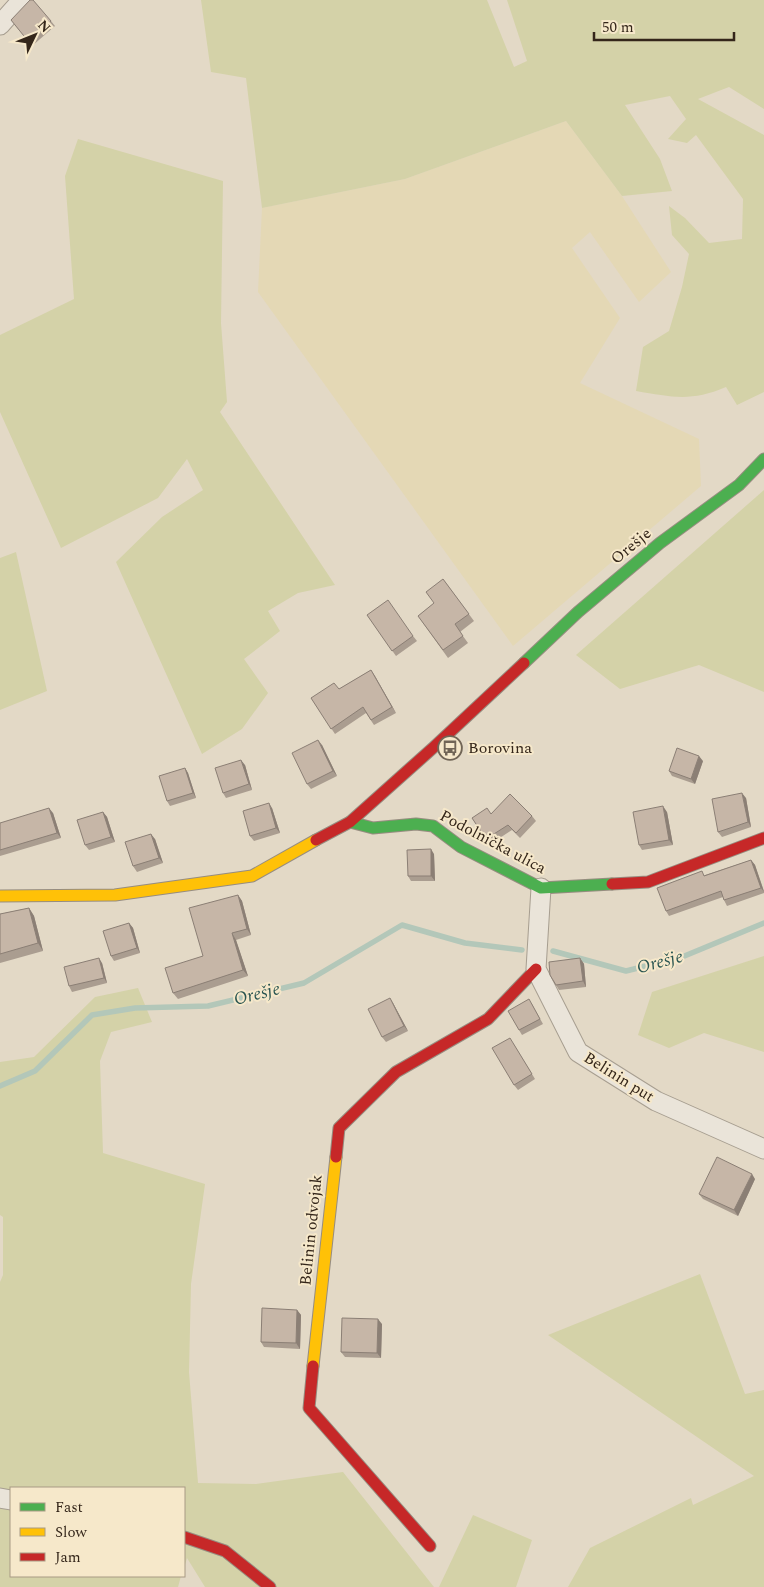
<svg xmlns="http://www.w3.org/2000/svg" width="764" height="1587" viewBox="0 0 764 1587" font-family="Spectral,serif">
  <rect width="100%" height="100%" fill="#e3d9c6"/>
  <path fill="#e4d8b5" d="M 566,121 L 622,196 L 671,272 L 639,302 L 590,232 L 572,248 L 620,318 L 580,383 L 699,439 L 701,486 L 513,646 L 258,292 L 262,208 L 405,179 Z"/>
  <path fill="#d4d2a8" d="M 201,0 L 487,0 L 514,67 L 527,61 L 507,0 L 764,0 L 764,109 L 729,87 L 698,99 L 764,135 L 764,392 L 737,405 L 726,387 C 691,402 672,397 636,391 L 643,347 L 669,331 L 682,287 L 689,254 L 672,235 L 669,206 L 685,218 L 709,243 L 742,239 L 743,199 L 696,135 L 687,143 L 668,139 L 686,119 L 670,96 L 625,105 L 660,159 L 672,191 L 622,196 L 566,121 L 405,179 L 262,208 L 246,78 L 211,72 Z
    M 78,139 L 223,181 L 221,323 L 227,402 L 220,412 L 335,585 L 298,593 L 268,611 L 280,631 L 244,659 L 268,693 L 242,729 L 202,754 L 116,562 L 162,517 L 203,490 L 187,459 L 158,498 L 61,548 L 0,412 L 0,335 L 74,299 L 65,176 Z
    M 764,490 L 764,692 L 699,665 L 620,689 L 576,655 Z
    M 16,552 L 47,691 L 0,710 L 0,558 Z
    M 764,956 L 764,1052 L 704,1033 L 669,1048 L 638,1035 L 652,992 Z
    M 138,988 L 152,1022 L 111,1032 L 100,1061 L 103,1153 L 205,1184 L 191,1284 L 189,1372 L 198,1483 L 256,1484 L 343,1472 L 434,1587 L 205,1587 L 187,1558 L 184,1568 L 184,1488 L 11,1488 L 11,1576 L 181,1576 L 178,1587 L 0,1587 L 0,1282 L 3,1275 L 3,1217 L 0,1215 L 0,1062 L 34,1057 L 95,997 Z
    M 700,1274 L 745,1394 L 764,1390 L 764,1587 L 568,1587 L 590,1548 L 691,1498 L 693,1505 L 754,1476 L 548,1335 Z
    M 473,1515 L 532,1540 L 516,1587 L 439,1587 Z"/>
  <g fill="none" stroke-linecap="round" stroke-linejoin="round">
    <path stroke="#b3c7b9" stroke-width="5.5" d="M 553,951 L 626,971 L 682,957 L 764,923
      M 0,1086 L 35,1071 L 92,1015 L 135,1008 L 208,1006 L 304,983 L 402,925 L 465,943 L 522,950"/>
    <g stroke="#a79e90" stroke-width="21">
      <path id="street" d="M 0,25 L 22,0
        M 541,888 L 536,969 L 578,1052 L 656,1101 L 764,1149
        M 0,1498 L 11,1500"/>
    </g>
    <g stroke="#978d80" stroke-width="13">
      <path id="fast" d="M 524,663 L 578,612 L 660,543 L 739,485 L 764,459
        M 350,822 L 373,828 L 416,824 L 433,826 L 461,847 L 541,888 L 612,884"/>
    </g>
    <g stroke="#978d80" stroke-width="13">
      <path id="slow" d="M 0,896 L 115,895 L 252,876 L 316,840
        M 313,1366 L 336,1157"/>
    </g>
    <g stroke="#978d80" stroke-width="13">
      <path id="jam" d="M 316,840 L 350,822 L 434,747 L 524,663
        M 612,884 L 648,882 L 764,838
        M 336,1157 L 339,1128 L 396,1072 L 488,1019 L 536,969
        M 313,1366 L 309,1408 L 430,1546
        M 184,1537 L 225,1551 L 270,1587"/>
    </g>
    <use href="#street" stroke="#eae4d9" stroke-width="19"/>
    <use href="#fast" stroke="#4caf50" stroke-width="11"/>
    <use href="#slow" stroke="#ffc107" stroke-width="11"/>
    <use href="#jam" stroke="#c62828" stroke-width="11"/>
  </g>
  <path fill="#aa9d90" d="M 11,20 L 51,21 L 55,26 L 32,46 Z
    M 443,579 L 474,621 L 460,632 L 468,643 L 448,658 L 418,616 L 434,603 Z
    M 367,615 L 413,636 L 417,641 L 396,656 Z
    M 371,670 L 396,713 L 374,725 L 366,713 L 335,734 L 311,698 L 339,689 Z
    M 322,745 L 337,776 L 311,789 L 307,784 Z
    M 703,761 L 695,784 L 672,776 L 669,771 Z
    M 245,765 L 252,790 L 226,798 L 223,793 Z
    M 185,768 L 188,773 L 196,798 L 170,806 L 167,801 Z
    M 746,798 L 751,827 L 722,837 L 718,832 Z
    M 272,808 L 280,833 L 254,841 L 250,836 Z
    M 103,812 L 107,817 L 115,842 L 89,850 L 85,845 Z
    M 667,812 L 673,845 L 642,850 L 639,845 Z
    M 53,813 L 61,838 L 0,856 L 0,823 Z
    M 491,814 L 532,816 L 536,821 L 520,838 L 512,830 L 489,845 L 472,818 Z
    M 155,839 L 163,863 L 137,872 L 133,866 Z
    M 434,854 L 435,881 L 411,881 L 408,876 Z
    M 751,860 L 755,865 L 764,891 L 764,893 L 727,906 L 724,900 L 723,897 L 669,916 L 666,911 L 705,875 Z
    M 238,895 L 242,901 L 251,935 L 236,940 L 248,976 L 178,999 L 173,993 L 203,956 Z
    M 29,908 L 34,916 L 43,951 L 0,963 L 0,914 Z
    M 129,923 L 133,928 L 140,953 L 114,961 L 111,956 Z
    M 580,958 L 584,964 L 586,987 L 559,990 L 556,985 Z
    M 102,963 L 107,983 L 72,992 L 69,986 Z
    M 390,998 L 393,1003 L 408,1031 L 386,1042 L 382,1037 Z
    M 532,1004 L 543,1024 L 522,1035 L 519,1030 Z
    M 513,1043 L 535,1079 L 518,1090 L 514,1085 Z
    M 755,1179 L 738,1216 L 703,1199 L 699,1194 Z
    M 297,1310 L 301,1315 L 300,1349 L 264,1347 L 261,1342 Z
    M 382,1324 L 381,1358 L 345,1357 L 341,1352 Z"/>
  <path fill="#8b7f75" d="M 371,670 L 375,676 L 396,713 L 392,707 Z
    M 318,740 L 322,745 L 337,776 L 333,771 Z
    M 699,756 L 703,761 L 695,784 L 691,779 Z
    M 241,760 L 245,765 L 252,790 L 249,784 Z
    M 185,768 L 188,773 L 196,798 L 193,793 Z
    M 742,793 L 746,798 L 751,827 L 748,822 Z
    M 269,803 L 272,808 L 280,833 L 276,828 Z
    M 663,806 L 667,812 L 673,845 L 669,840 Z
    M 49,808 L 53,813 L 61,838 L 57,833 Z
    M 103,812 L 107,817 L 115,842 L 111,837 Z
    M 151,834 L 155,839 L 163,863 L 159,858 Z
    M 431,849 L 434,854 L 435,881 L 431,876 Z
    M 751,860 L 755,865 L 764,892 L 761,888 Z
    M 238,895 L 242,901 L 251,935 L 247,929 Z
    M 29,908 L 34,916 L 43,951 L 38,943 Z
    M 129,923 L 133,928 L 140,953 L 137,948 Z
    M 232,933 L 236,940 L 248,976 L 243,970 Z
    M 99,958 L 102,963 L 107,983 L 104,978 Z
    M 580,958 L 584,964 L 586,987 L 583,981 Z
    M 390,998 L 393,1003 L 408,1031 L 404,1026 Z
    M 752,1174 L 755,1179 L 738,1216 L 734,1210 Z
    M 297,1310 L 301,1315 L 300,1349 L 296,1343 Z
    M 378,1319 L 382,1324 L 381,1358 L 377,1353 Z"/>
  <path fill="#c6b6a7" stroke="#8b7f75" d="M 30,0 L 33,0 L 51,21 L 28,41 L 11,20 Z
    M 443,579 L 469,614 L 455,624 L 463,636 L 443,650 L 418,616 L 434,603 L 426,592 Z
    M 388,600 L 413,636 L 392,651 L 367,615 Z
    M 371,670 L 392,707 L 371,720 L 363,707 L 331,729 L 311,698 L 334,683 L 339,689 Z
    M 318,740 L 333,771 L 307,784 L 292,753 Z
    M 677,748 L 699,756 L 691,779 L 669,771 Z
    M 241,760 L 249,784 L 223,793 L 215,768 Z
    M 185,768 L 193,793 L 167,801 L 159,776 Z
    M 742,793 L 748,822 L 718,832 L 712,799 Z
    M 510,794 L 532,816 L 516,833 L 508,825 L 486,839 L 472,818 L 487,808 L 491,814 Z
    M 269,803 L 276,828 L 250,836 L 243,811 Z
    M 663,806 L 669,840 L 639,845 L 633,812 Z
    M 49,808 L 57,833 L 0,850 L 0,823 Z
    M 103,812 L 111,837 L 85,845 L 77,820 Z
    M 151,834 L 159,858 L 133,866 L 125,842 Z
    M 431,849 L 431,876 L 408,876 L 407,850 Z
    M 751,860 L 761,888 L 724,900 L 721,891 L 666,911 L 657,888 L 702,871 L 704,876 Z
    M 238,895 L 247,929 L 232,933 L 243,970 L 173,993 L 165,968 L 203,956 L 189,908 Z
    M 29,908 L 38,943 L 0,954 L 0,914 Z
    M 129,923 L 137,948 L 111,956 L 103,931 Z
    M 99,958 L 104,978 L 69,986 L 64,967 Z
    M 580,958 L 583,981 L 556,985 L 550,975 L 549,962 Z
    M 390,998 L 404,1026 L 382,1037 L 368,1009 Z
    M 529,999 L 540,1019 L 519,1030 L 508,1011 Z
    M 510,1038 L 532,1074 L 514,1085 L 492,1048 Z
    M 717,1157 L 752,1174 L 734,1210 L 699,1194 Z
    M 262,1308 L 297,1310 L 296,1343 L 261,1342 Z
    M 342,1318 L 378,1319 L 377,1353 L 341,1352 Z"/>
  <defs>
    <g id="bus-ring" transform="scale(1.25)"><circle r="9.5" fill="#f6e8ca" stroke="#716556" stroke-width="1.5"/><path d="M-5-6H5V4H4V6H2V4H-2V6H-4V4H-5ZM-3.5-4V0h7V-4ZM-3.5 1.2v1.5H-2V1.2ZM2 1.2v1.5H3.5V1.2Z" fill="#716556"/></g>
  </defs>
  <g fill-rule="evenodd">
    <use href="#bus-ring" x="450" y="748"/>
  </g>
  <g text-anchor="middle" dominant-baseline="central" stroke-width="4" stroke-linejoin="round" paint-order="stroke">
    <g font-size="16" fill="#34261a" stroke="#f6e8ca">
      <text transform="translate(631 546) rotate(-40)">Orešje</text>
      <text transform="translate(493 842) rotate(28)">Podolnička ulica</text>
      <text transform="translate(619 1077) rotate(32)">Belinin put</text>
      <text transform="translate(311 1230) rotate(-84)">Belinin odvojak</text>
    </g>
    <g font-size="16" fill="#34261a" stroke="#f6e8ca" text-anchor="start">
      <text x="468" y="748">Borovina</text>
    </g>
    <g font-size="18" font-style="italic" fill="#285450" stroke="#f6e8ca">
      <text transform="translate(660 962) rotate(-15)">Orešje</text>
      <text transform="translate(257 994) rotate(-14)">Orešje</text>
    </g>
  </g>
  <rect x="10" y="1487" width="175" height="90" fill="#f6e8ca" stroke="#a89a84"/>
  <rect x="20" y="1503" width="25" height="8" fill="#4caf50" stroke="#a89a84"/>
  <text x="55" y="1512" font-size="15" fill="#34261a">Fast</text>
  <rect x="20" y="1528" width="25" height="8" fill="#ffc107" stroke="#a89a84"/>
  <text x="55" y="1537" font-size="15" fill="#34261a">Slow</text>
  <rect x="20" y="1553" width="25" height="8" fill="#c62828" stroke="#a89a84"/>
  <text x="55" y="1562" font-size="15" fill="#34261a">Jam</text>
  <g transform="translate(35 35) rotate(47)" stroke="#f6e8ca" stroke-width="4" paint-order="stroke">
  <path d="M0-4L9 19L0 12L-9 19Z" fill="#34261a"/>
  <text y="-8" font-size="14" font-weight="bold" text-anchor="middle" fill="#34261a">N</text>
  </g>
  <path d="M594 32v8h140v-8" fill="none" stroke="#34261a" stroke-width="2.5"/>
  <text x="602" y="32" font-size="15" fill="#34261a" stroke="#f6e8ca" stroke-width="4" paint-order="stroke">50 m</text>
</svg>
